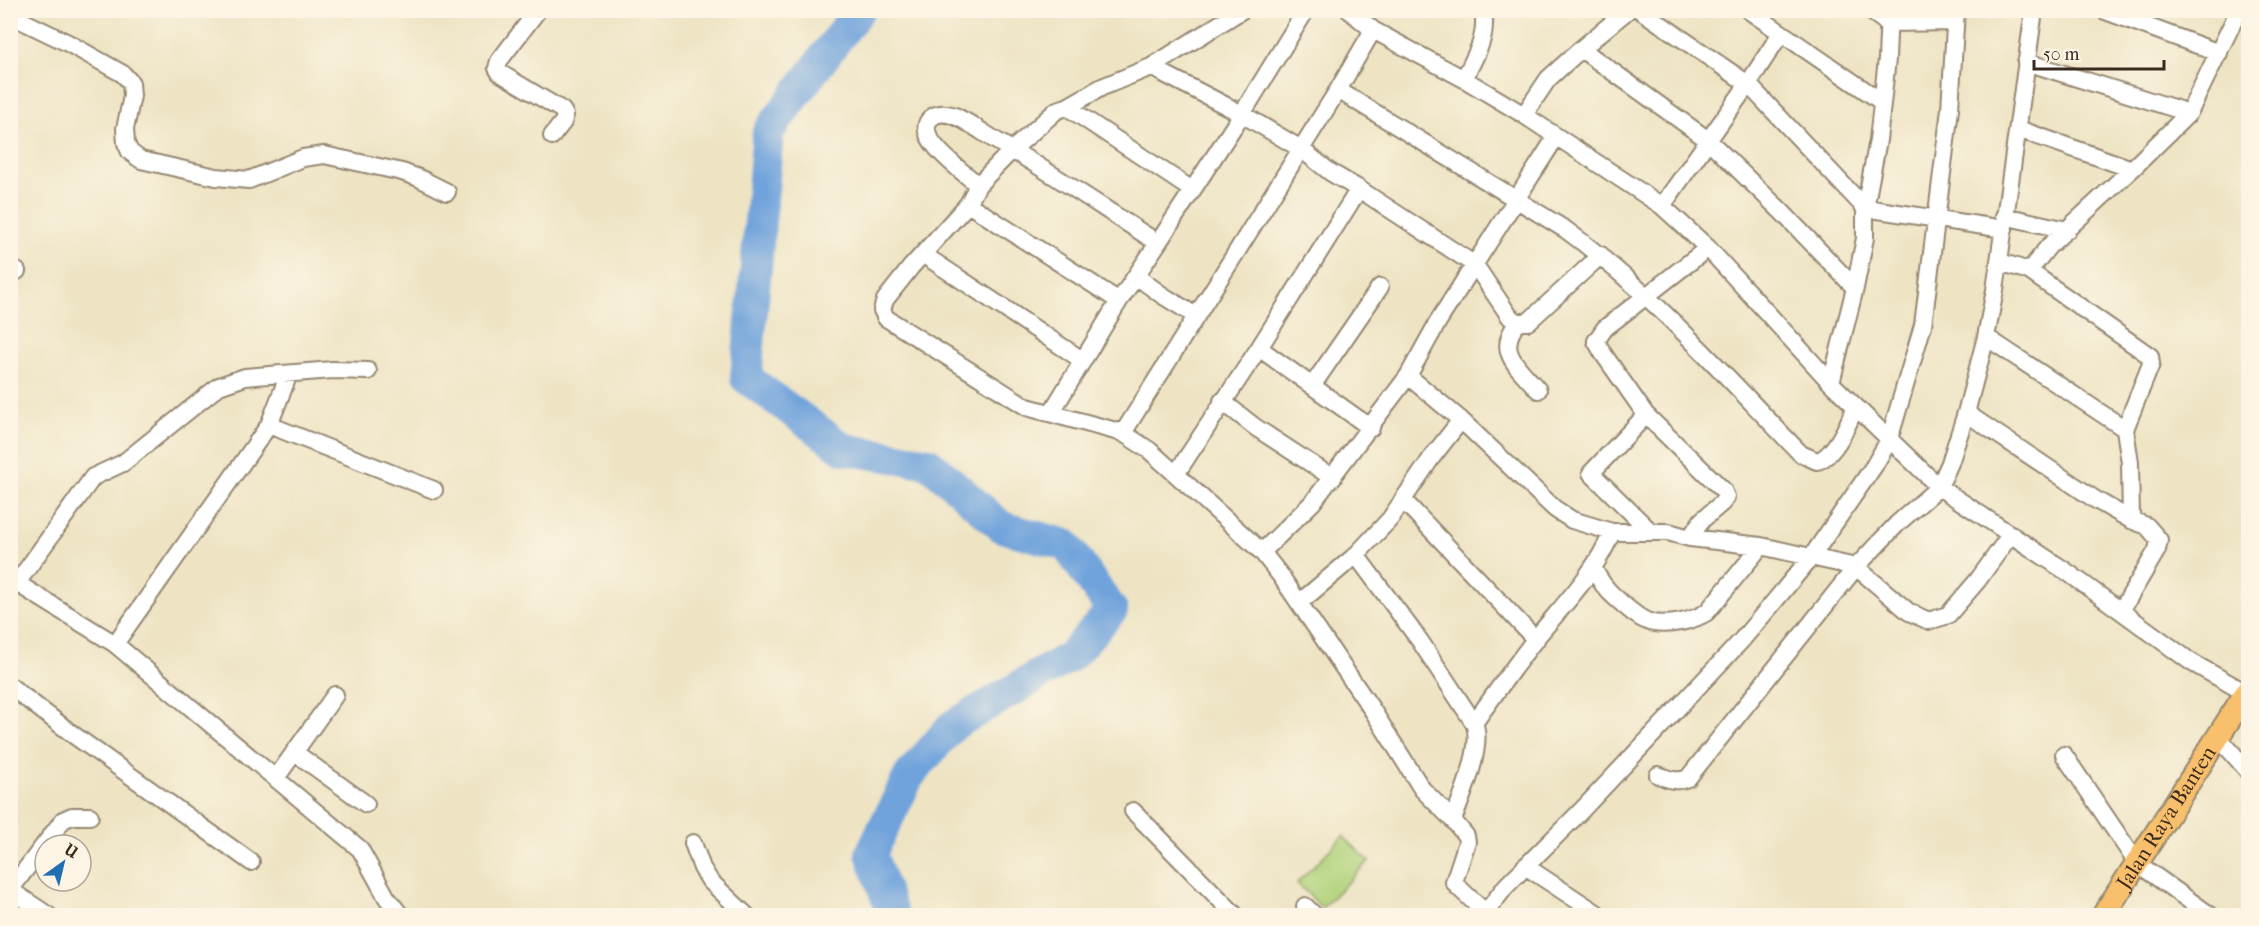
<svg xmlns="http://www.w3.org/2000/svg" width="2259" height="926" viewBox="0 0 2259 926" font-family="'IM FELL French Canon',serif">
  <rect width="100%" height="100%" fill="#fcf5e5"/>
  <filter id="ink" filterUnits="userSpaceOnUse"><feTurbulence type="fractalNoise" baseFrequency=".0167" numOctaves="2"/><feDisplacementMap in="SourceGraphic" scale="12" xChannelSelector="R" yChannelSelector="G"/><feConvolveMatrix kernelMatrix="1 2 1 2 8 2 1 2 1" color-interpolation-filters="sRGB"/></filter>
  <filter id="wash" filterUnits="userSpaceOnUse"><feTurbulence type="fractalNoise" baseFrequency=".008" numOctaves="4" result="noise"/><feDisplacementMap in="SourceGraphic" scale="24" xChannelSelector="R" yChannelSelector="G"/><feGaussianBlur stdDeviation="1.35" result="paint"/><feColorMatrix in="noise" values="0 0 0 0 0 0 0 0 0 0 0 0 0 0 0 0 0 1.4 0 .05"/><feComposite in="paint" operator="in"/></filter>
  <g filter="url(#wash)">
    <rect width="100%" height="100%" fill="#eee4c4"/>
    <path fill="#b0d27a" stroke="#767e4c" stroke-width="1.5" d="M 1343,836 L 1369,861 L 1322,908 L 1297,883 Z"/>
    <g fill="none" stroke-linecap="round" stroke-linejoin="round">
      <path stroke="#6fa3db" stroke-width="32" d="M 859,10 L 768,132 L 746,378 L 844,449 L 929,463 L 1002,527 L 1066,545 L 1112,610 L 1071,656 L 952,726 L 909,776 L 871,853 L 893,916"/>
    </g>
  </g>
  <g filter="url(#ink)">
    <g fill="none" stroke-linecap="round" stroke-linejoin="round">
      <g stroke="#948771" stroke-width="20">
        <path id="minor" d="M 538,10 L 499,61 L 497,68 L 500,73 L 562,110 L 565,115 L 563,122 L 552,136
          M 1242,10 L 1151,67 L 1102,87 L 1067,107 L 1057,110 L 1012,150 L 978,185 L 968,204 L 911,267 L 885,300 L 882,310 L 886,318 L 1027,407 L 1123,433 L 1149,450 L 1262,552 L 1280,575 L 1373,711 L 1422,789 L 1453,820 C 1462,796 1484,746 1474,723 C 1495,694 1515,665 1537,637 C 1564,604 1596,572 1612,532
          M 1349,10 L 1373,30 L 1464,79 L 1524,115 L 1662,206 L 1708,248 L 1831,383 L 1939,487 L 2070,574 L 2191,662 L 2246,693
          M 1640,10 L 1748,84 L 1865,208 L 2004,229
          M 1748,10 L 1882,102
          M 1869,10 L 1887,23 L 1955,22
          M 2103,10 L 2219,53
          M 10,15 L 68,43 L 123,74 L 131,83 L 132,96 L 125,129 L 126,143 L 130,152 L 141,160 L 216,177 L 249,180 L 303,158 L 324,155 L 402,172 L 419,178 L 447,192
          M 1581,49 L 1628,10
          M 2026,62 L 2189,113
          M 1151,67 L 1242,114 L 1301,149 L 1330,172 L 1359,189 L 1475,265 L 1510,317 L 1518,322 L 1528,322 L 1601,255
          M 1464,79 C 1476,54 1488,38 1483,10
          M 1338,90 L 1566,230 C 1653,293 1726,377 1801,454 L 1817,461 C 1834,457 1849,423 1855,407
          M 1067,107 L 1192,190
          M 1524,115 L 1548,79 L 1581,49 L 1708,140 L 1782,212 L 1855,288
          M 2018,129 L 2132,169 L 2189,113 L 2239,10
          M 1359,189 L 1259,348 L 1371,428
          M 968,204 L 1119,301 L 1158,243 C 1106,210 1054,174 1000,143 C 986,135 967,120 952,115 C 945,113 936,113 931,118 C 911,136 965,173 978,185
          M 1662,206 L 1748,84 L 1781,33
          M 2004,216 L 2067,230
          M 1158,243 L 1242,114 L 1306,10
          M 926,253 L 930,259 L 1082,360
          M 10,269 L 17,271
          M 2029,271 L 2048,247 L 2132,169
          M 1136,276 L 1162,295 L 1196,316
          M 1518,322 C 1494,352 1519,367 1538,390
          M 1986,337 L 2125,429
          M 1408,376 L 1461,420 L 1555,509 L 1572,520 L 1612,532 L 1668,532 L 1690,538 L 1761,546 L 1856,567 L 1909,612 L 1929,621 L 1948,615 L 1978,580 L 2011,534
          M 1831,383 L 1855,288 L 1865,238 L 1865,208 L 1878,140 L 1887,59 L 1889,10
          M 1312,386 L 1380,287
          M 1222,401 L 1255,427 L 1333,478
          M 1051,413 L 1119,301
          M 1966,413 L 2096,500 L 2131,520 L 2130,463 L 2125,429 L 2151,364 L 2150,356 L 2029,271 L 2000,262
          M 1646,415 L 1591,473 L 1650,531
          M 269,425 L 289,374
          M 1123,433 L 1338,90 L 1373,30
          M 1176,474 L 1259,348
          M 1404,501 L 1536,640
          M 1690,538 L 1702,520 L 1722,503 L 1726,497 L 1723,490 L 1646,415 L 1604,355 L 1596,341 L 1605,328 L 1708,248
          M 1262,552 L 1313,502 L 1408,376 L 1439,320 L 1556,137
          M 1356,555 L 1420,641 L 1474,723
          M 1593,567 C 1599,581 1606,590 1618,600 C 1641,620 1649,628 1681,622 C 1691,620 1698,618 1707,612 L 1761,546
          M 10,579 L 115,644 L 360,849 L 387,898 L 401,916
          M 17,583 L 93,477 L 123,463 L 219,386 L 245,377 L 333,370 L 368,371
          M 1299,603 L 1356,555 L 1390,519 L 1432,457 L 1461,420
          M 2121,611 L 2157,550 L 2159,540 L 2147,526 L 2131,520
          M 115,644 L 269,425 L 434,490
          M 10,686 L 75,736 L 251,862
          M 2219,738 L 2248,771
          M 294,752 L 366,804
          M 2064,755 L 2137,863 L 2211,916
          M 1658,775 C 1669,779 1677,783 1688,778 L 1856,567 L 1898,523 L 1939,487 L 1950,463 L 1966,413 L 1986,337 L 1995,290 L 2034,10
          M 276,778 L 335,695
          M 1133,811 L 1236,916
          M 1453,820 L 1466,836 L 1467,842 L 1454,882 L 1459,888 L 1485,912
          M 693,843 L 702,868 L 710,881 L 747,916
          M 1525,866 L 1601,916
          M 1305,906 L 1315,916
          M 49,916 L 10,890 L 63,820 L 72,816 L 90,816
          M 1483,916 L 1506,886 L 1580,812 L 1740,642 L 1773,603 L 1812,556 L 1874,466 L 1889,440 L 1923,325 L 1950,109 L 1956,10"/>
      </g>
      <g stroke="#948771" stroke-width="26">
        <g id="major">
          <path id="s1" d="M 2103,916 L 2248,690"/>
        </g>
      </g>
      <use href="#minor" stroke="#fff" stroke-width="16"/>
      <use href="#major" stroke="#f8bf6c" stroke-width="22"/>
    </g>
  </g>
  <g text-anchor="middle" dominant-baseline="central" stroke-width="6" stroke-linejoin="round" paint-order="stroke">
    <g font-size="21" fill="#3b2a1e" stroke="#fcf5e5">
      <text stroke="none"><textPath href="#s1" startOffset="117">Jalan Raya Banten</textPath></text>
    </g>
  </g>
  <rect width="2259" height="926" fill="none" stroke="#fcf5e5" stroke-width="36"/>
  <g transform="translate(63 863) rotate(34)"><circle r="28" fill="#fcf5e5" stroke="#afa495" stroke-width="1.5"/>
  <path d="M0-4.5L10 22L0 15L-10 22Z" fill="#1f6fb2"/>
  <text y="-9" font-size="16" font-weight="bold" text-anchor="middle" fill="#3b2a1e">U</text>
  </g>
  <path d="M2034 60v9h130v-9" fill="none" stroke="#3b2a1e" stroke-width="3"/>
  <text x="2043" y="60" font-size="18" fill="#3b2a1e" stroke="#fcf5e5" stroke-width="4.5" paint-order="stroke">50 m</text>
</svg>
